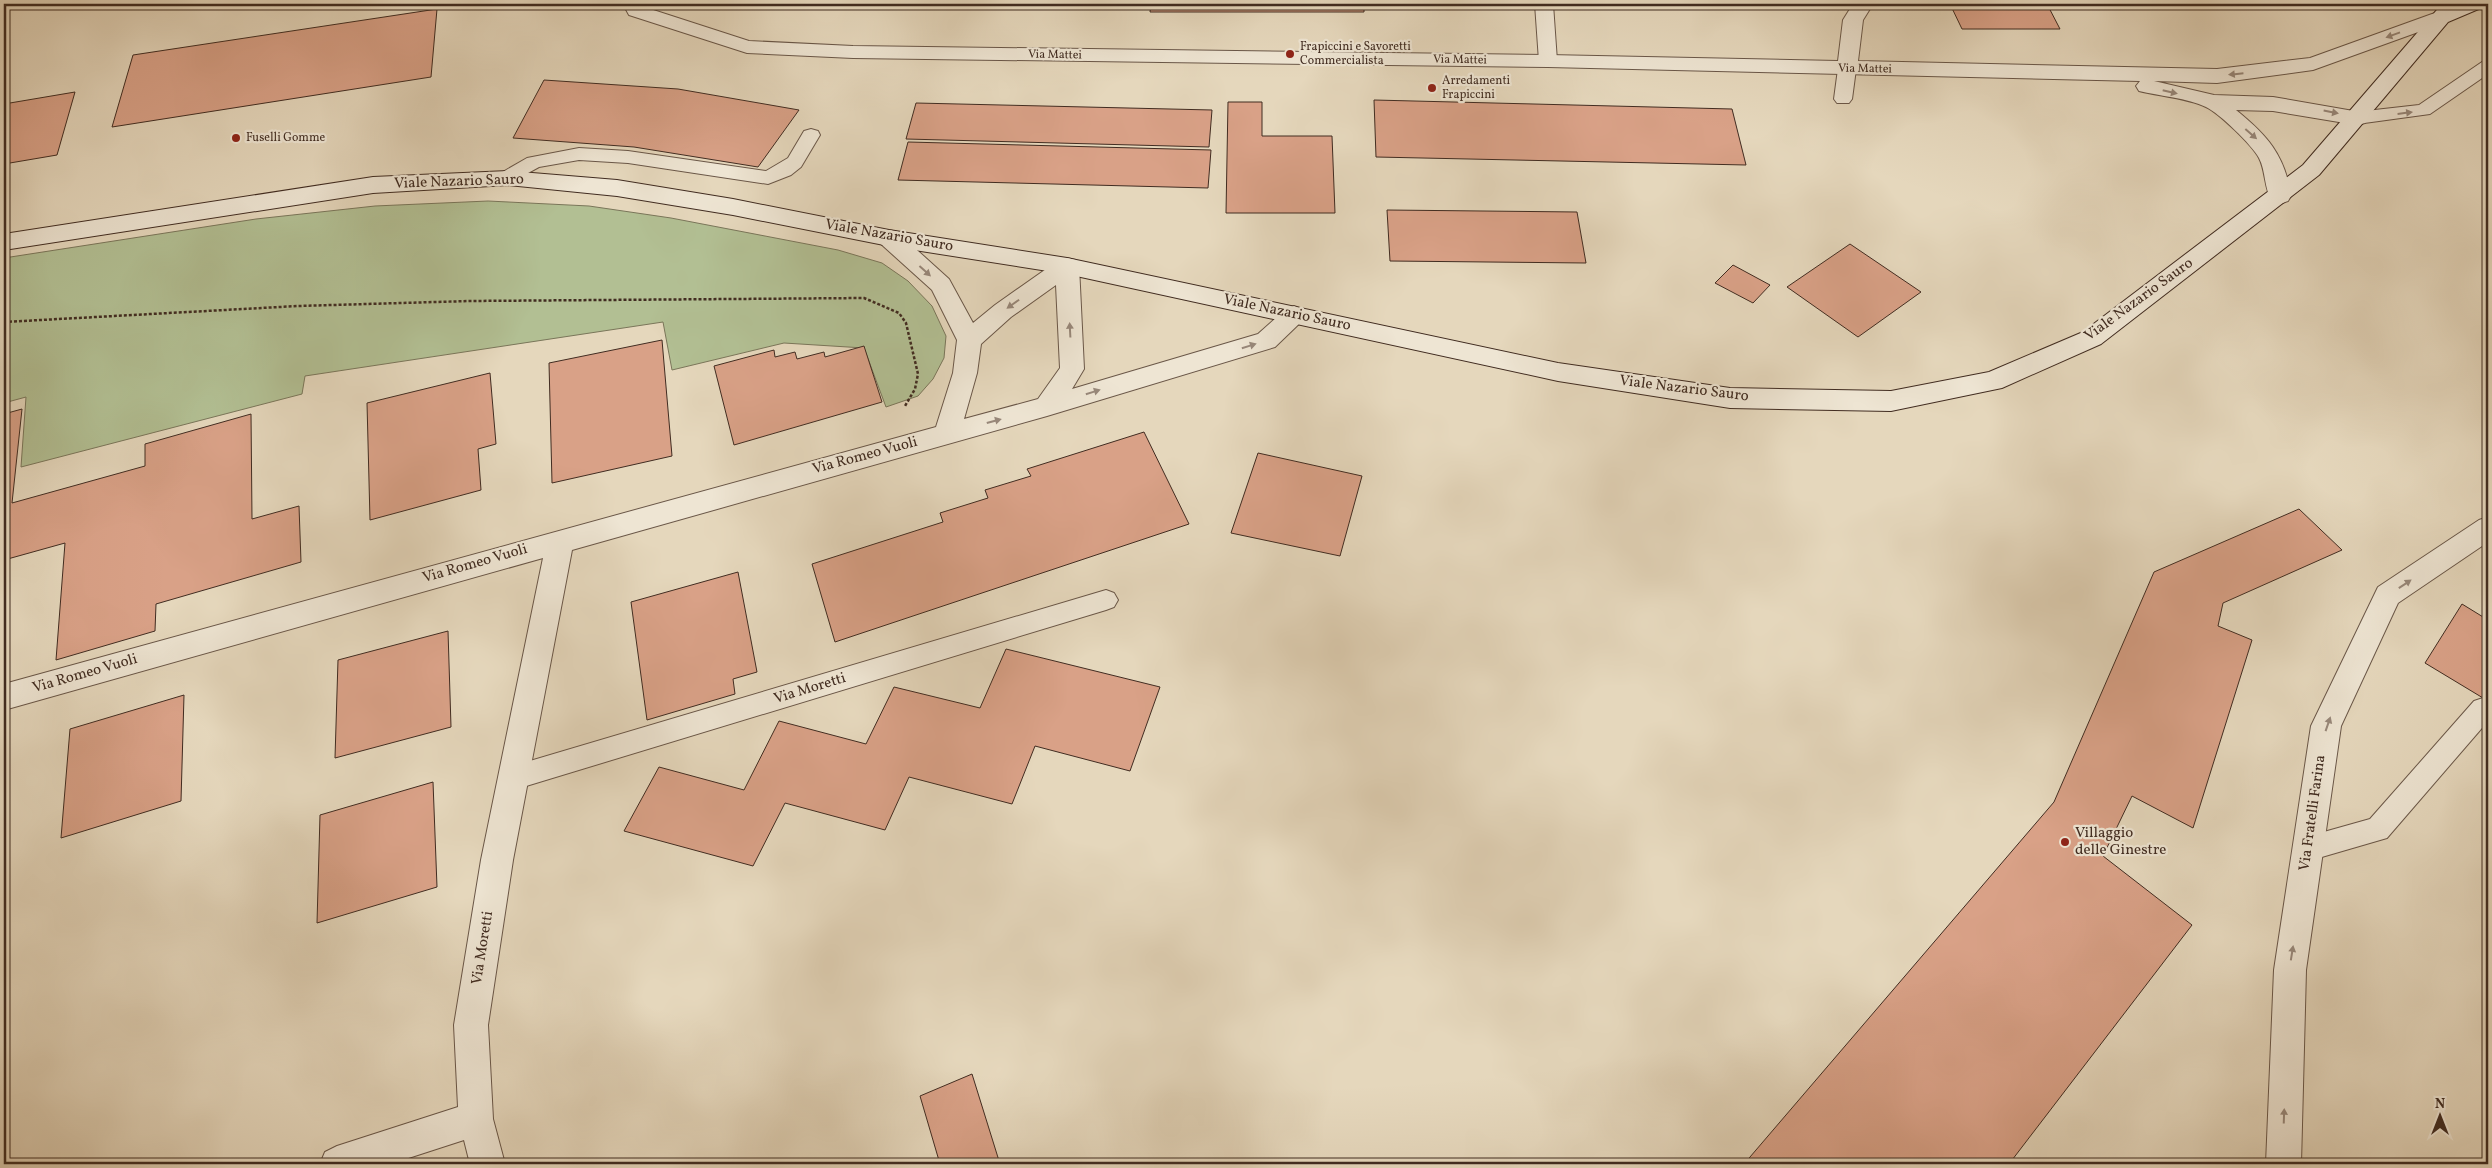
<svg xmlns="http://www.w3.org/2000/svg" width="2492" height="1168" viewBox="0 0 2492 1168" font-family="Vollkorn,serif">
  <rect width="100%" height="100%" fill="#e5d7bc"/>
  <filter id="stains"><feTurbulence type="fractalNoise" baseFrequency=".004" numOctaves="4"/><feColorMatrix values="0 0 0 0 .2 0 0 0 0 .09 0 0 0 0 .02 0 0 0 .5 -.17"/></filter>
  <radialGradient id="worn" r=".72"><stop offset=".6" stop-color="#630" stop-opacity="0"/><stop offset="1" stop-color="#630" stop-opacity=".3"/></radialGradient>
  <path fill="#b2bf93" stroke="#7a765a" d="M 488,201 L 589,206 L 671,218 L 838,250 L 882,263 L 908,281 L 932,306 L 946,336 L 944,358 L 933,379 L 918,396 L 886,407 L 864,348 L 784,343 L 672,370 L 663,322 L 305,376 L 302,394 L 21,467 L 26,397 L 4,403 L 4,258 L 256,219 L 375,206 Z"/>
  <path fill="#d9a187" stroke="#412c21" d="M 1151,4 L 1364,4 L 1364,12 L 1150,12 Z
    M 1950,4 L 2047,4 L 2060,29 L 1962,29 Z
    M 437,9 L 431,77 L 112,127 L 133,55 Z
    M 544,80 L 678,89 L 799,110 L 758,167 L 634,147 L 513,138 Z
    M 75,92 L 57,155 L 4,164 L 4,104 Z
    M 1374,100 L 1732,109 L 1746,165 L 1376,157 Z
    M 1228,102 L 1262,102 L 1262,136 L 1332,136 L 1335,213 L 1226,213 Z
    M 916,103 L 1212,110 L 1209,147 L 906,139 Z
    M 908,142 L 1211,150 L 1208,188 L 898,180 Z
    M 1387,210 L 1577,212 L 1586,263 L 1390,261 Z
    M 1850,244 L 1921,292 L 1858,337 L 1787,287 Z
    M 1733,265 L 1770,285 L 1753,303 L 1715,283 Z
    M 662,340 L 672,456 L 552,483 L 549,363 Z
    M 864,346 L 882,402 L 734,445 L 714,366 L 774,350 L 775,357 L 795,352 L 797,359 L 824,352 L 825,357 Z
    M 490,373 L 496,444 L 478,449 L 481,490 L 370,520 L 367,403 Z
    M 22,409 L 12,503 L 145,466 L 145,444 L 251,414 L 252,519 L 299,506 L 301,562 L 156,604 L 155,631 L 56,660 L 65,543 L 4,560 L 4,414 Z
    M 1144,432 L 1189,524 L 835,642 L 812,564 L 943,522 L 940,513 L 988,498 L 985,490 L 1031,476 L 1027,469 Z
    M 1258,453 L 1362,476 L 1340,556 L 1231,533 Z
    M 2299,509 L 2342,550 L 2223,603 L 2218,626 L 2252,640 L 2193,828 L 2132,796 L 2103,856 L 2192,925 L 2009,1164 L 1744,1164 L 2054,802 L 2154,572 Z
    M 738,572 L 757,672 L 733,679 L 735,694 L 647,720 L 631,602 Z
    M 2462,604 L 2488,620 L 2488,701 L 2425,663 Z
    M 448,631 L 451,727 L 335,758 L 338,660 Z
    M 1006,649 L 1160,687 L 1130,771 L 1035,746 L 1012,804 L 909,777 L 885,830 L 785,803 L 753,866 L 624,831 L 659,767 L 744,790 L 779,721 L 866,744 L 894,687 L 980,708 Z
    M 184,695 L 181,801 L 61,838 L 70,729 Z
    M 433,782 L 437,887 L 317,923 L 320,815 Z
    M 972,1074 L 1000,1164 L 940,1164 L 920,1096 Z"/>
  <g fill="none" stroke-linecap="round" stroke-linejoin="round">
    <g stroke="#6a5748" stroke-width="2">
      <path id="service" d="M 1535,4 L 1553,4 L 1557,61 L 1554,65 L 1542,65 L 1539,61 Z
        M 1606,4 L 1666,4 L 1663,8 L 1657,9 L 1614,9 L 1608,8 Z
        M 2488,60 L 2488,74 L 2430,114 L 2357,124 L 2350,122 L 2348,118 L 2350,114 L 2357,112 L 2419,105 L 2482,62 Z
        M 1847,63 L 1853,65 L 1856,69 L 1852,99 L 1849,103 L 1837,103 L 1834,99 L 1838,69 L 1841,65 Z
        M 811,129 L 818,131 L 820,135 L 801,167 L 791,175 L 768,184 L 628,163 L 579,160 L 539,167 L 508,184 L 501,183 L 498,178 L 501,173 L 527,158 L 579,148 L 628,151 L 766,171 L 788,158 L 804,131 Z
        M 1106,590 L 1114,593 L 1118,600 L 1114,607 L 1106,610 L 513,790 L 504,786 L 500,778 L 504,770 L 513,766 Z
        M 2483,698 L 2488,700 L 2488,721 L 2387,838 L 2308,861 L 2299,857 L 2295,848 L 2299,839 L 2370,819 L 2474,701 Z"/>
    </g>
    <g stroke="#6a5748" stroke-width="2">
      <path id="minor" d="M 623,4 L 643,4 L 644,7 L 749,41 L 853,46 L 1548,55 L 1838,61 L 1843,20 L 1853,4 L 1873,4 L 1863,20 L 1858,61 L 2217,69 L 2310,58 L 2432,14 L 2439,12 L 2446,14 L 2449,18 L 2446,22 L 2313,70 L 2217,83 L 2154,81 L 2214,95 L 2273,97 L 2365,113 L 2368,118 L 2365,123 L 2357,125 L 2273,111 L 2236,110 C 2267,135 2285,155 2291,196 L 2288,201 L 2280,204 L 2272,201 C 2264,189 2266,171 2259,158 C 2252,145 2219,113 2206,107 C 2188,98 2159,96 2139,91 L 2136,86 L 2140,81 L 1548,67 L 853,58 L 747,53 L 629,15 Z
        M 889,230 L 897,232 L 949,279 L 973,323 L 995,305 L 1059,260 L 1067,258 L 1075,260 L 1079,266 L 1084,369 L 1072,389 L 1258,334 L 1286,309 L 1294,306 L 1302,309 L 1306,315 L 1302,321 L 1275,347 L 1047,416 L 572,550 L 513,860 L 488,1025 L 493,1119 L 505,1164 L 470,1164 L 464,1140 L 390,1164 L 320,1164 L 325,1152 L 337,1146 L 458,1107 L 454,1025 L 481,860 L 543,558 L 4,710 L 4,684 L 936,427 L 953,373 L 957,340 L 932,290 L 881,244 L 878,238 L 881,232 ZM 1056,285 L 1060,368 L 1038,399 L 964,419 L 977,373 L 981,344 L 1011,317 Z
        M 2488,517 L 2488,542 L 2398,603 L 2341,726 L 2306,970 L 2301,1164 L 2266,1164 L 2274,970 L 2311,726 L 2378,587 L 2479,520 Z"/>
    </g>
    <g stroke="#412c21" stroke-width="2">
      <path id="secondary" d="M 2442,4 L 2484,4 L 2481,8 L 2448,22 L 2319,175 L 2101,344 L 2002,388 L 1891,411 L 1730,408 L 1558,381 L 1067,274 L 889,246 L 733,215 L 617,196 L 508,185 L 373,193 L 4,250 L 4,234 L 373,177 L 508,171 L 617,180 L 733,199 L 889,230 L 1067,258 L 1558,363 L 1730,388 L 1891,391 L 1989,372 L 2083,332 L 2303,165 Z"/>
    </g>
    <path stroke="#412c21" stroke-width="2.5" stroke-dasharray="3 2" stroke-linecap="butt" d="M 4,322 L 298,306 L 470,301 L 864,298 L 899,313 L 906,323 L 918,374 L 915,389 L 905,406"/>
    <use href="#service" fill="#eee5d3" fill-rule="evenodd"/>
    <use href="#minor" fill="#eee5d3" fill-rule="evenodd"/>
    <use href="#secondary" fill="#eee5d3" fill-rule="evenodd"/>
  </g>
  <defs><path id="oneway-solid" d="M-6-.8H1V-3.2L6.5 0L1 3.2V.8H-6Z" transform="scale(1.25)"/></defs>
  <g fill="#98887a">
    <use href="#oneway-solid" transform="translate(2393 35) rotate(160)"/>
    <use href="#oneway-solid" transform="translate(2236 74) rotate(174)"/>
    <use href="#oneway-solid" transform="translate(2170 92) rotate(13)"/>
    <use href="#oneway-solid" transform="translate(2331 112) rotate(11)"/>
    <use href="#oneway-solid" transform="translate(2405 113) rotate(-7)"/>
    <use href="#oneway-solid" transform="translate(2251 134) rotate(41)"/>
    <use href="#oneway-solid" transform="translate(925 271) rotate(42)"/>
    <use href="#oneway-solid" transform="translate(1013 304) rotate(145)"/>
    <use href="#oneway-solid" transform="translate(1070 330) rotate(-93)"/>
    <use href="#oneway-solid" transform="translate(1249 346) rotate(-17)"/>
    <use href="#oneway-solid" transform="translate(1093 392) rotate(-17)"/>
    <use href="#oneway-solid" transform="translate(994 421) rotate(-15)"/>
    <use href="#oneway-solid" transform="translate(2405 584) rotate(-34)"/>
    <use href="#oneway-solid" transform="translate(2328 724) rotate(-71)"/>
    <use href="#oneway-solid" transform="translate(2292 953) rotate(-81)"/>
    <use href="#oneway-solid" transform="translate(2284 1116) rotate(-88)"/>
  </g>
  <g fill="#8f2418" stroke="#eee5d3" stroke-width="2">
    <circle cx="1290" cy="54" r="5"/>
    <circle cx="1432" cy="88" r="5"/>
    <circle cx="236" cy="138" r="5"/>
    <circle cx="2065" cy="842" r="5"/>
  </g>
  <g text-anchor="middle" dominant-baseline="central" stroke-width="4.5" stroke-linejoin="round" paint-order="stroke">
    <g font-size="12" fill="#412c21" stroke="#eee5d3" text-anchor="start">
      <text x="1300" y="47">Frapiccini e Savoretti<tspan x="1300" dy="14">Commercialista</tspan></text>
      <text x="1442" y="81">Arredamenti<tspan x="1442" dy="14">Frapiccini</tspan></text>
      <text x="246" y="138">Fuselli Gomme</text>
    </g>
    <g font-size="12" fill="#412c21" stroke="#eee5d3">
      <text transform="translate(1055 55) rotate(1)">Via Mattei</text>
      <text transform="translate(1460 60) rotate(1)">Via Mattei</text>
      <text transform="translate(1865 69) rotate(1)">Via Mattei</text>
    </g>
    <g font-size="15" fill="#412c21" stroke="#eee5d3">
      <text transform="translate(459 182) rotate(-2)">Viale Nazario Sauro</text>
      <text transform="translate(889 236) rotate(10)">Viale Nazario Sauro</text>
      <text transform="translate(2139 300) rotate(-36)">Viale Nazario Sauro</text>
      <text transform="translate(1287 313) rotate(12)">Viale Nazario Sauro</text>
      <text transform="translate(1684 389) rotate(7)">Viale Nazario Sauro</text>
      <text transform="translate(865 456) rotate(-15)">Via Romeo Vuoli</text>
      <text transform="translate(475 564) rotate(-16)">Via Romeo Vuoli</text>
      <text transform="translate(85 674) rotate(-16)">Via Romeo Vuoli</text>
      <text transform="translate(810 689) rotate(-17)">Via Moretti</text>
      <text transform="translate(2313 813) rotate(-82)">Via Fratelli Farina</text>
      <text transform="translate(483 948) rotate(-81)">Via Moretti</text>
    </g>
    <g font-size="15" fill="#412c21" stroke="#eee5d3" text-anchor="start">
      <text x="2075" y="833">Villaggio<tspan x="2075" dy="17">delle Ginestre</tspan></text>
    </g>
  </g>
  <rect width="2492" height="1168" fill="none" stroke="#e5d7bc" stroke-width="20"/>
  <rect x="5" y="5" width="2482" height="1158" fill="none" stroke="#412c21" stroke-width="2.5"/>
  <rect x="10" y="10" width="2472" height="1148" fill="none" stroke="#412c21"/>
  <g transform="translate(2440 1116)" stroke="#eee5d3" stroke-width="4" paint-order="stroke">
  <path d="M0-4L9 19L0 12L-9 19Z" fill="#412c21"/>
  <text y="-8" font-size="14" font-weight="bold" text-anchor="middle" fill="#412c21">N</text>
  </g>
  <rect width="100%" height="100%" filter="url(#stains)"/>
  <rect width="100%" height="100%" fill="url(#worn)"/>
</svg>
